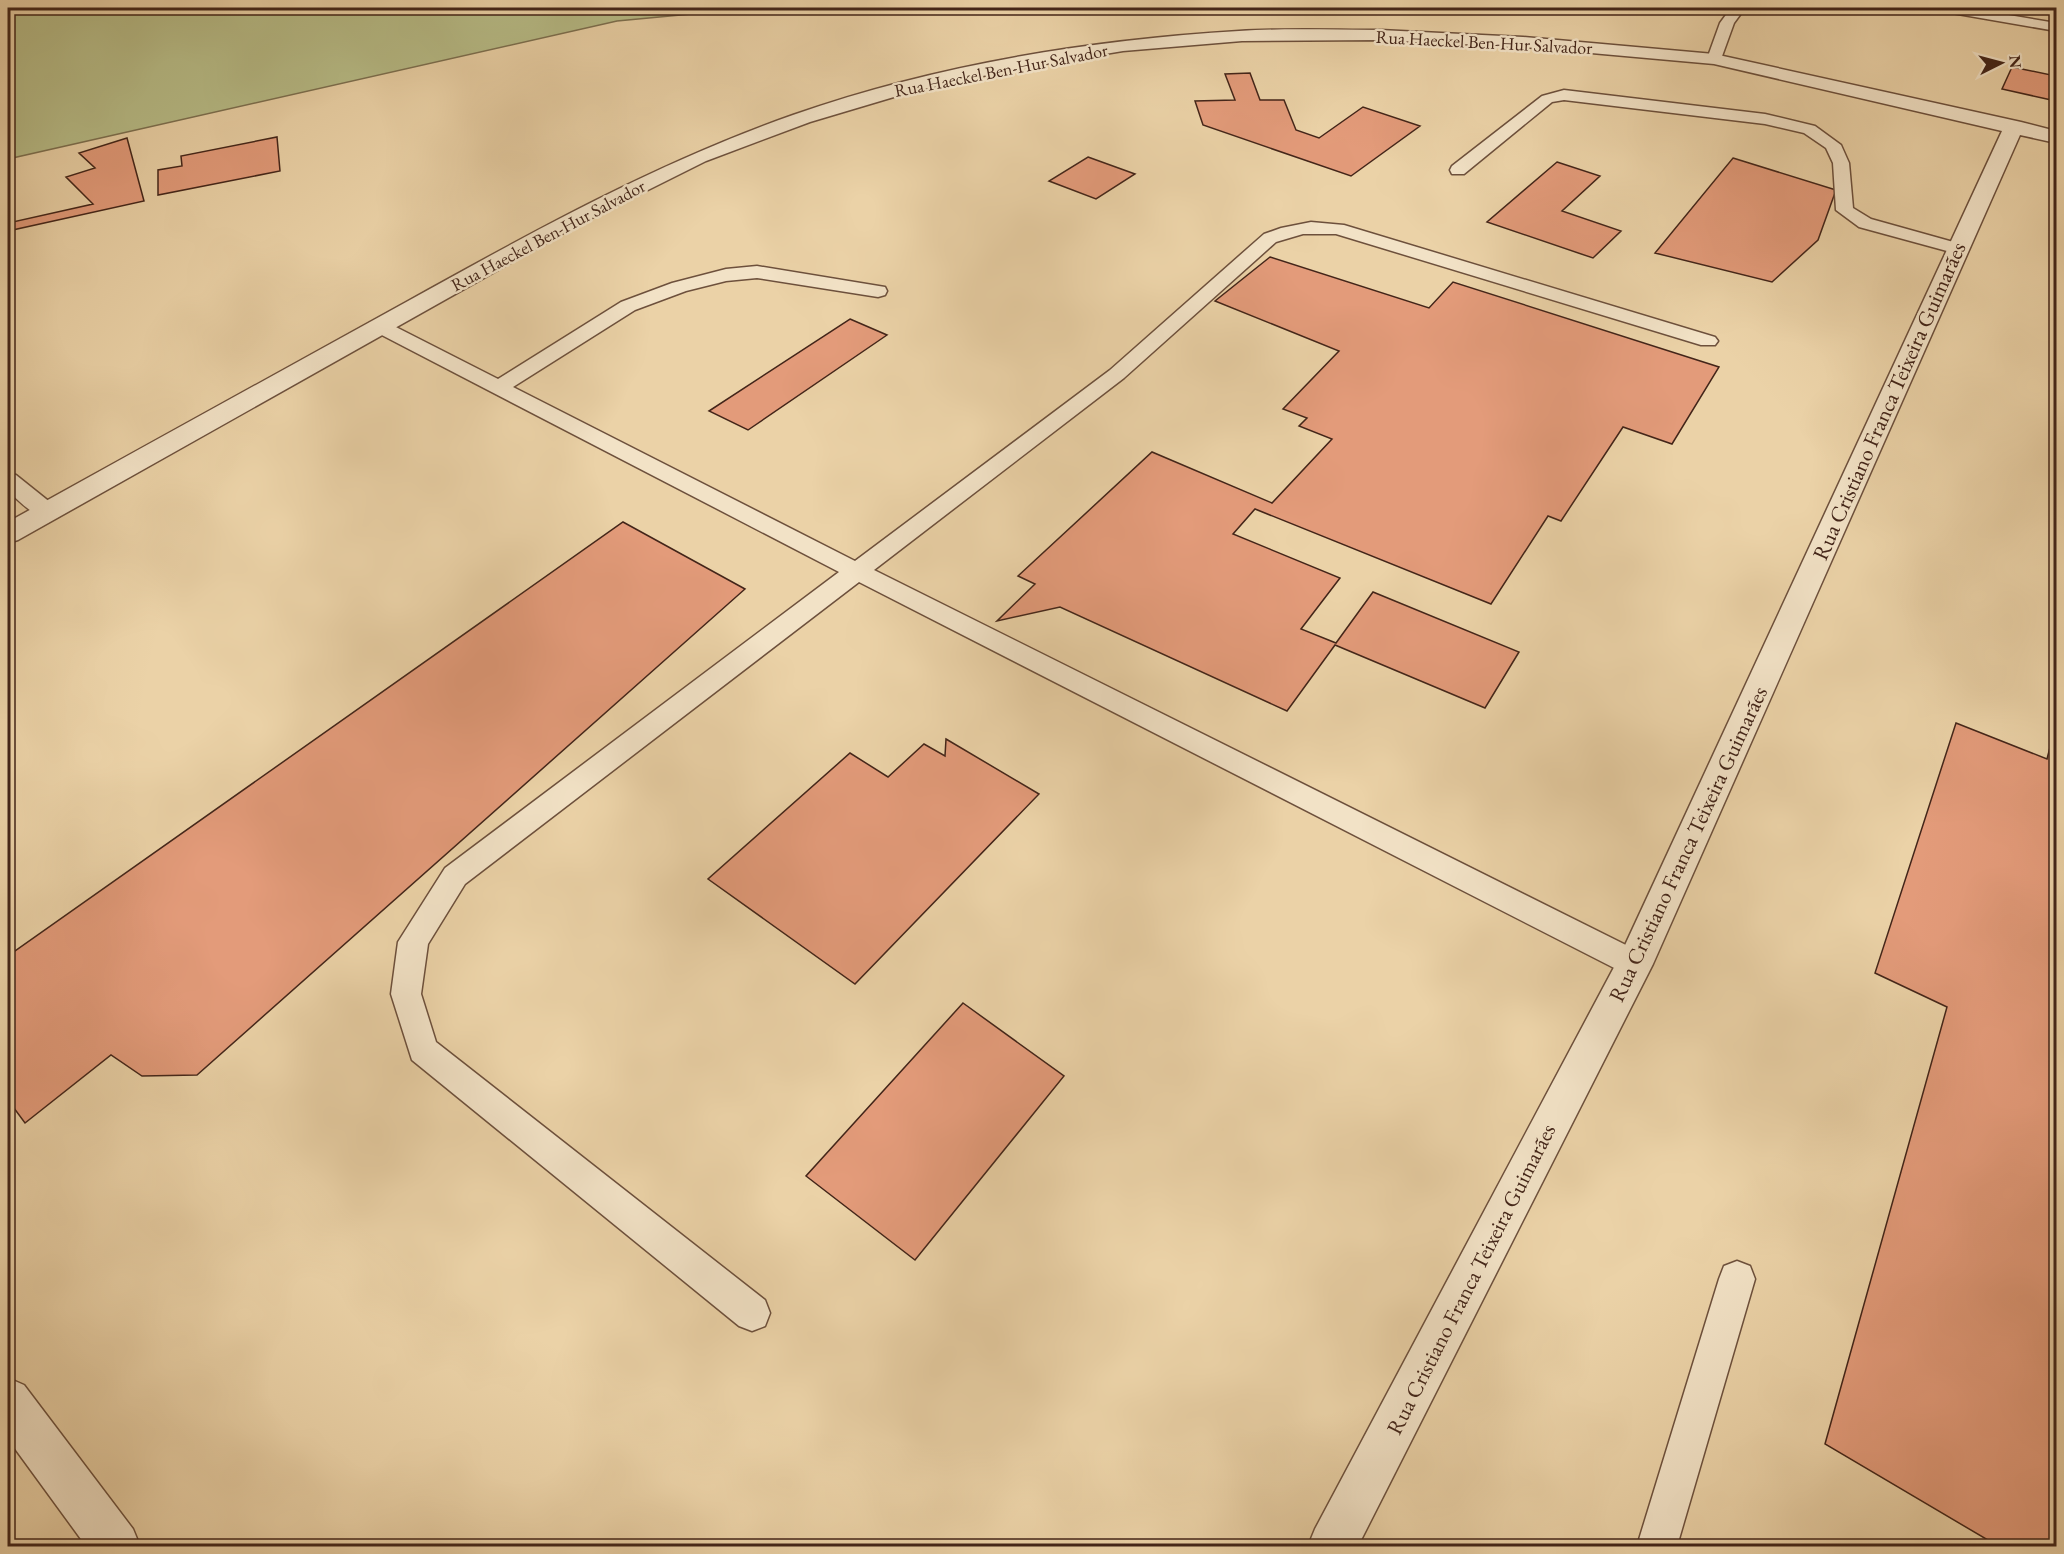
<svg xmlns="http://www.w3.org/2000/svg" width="2064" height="1554" viewBox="0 0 2064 1554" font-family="'EB Garamond',serif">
  <rect width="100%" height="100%" fill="#ebd2a7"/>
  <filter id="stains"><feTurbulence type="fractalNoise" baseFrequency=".00333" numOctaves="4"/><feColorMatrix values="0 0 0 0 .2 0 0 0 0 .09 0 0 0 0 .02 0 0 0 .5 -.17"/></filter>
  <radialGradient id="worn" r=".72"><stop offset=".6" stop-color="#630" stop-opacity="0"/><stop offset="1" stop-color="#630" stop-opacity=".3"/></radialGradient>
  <path fill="#b7bc87" stroke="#7d7050" stroke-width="1.5" d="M 8,8 L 755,8 L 617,21 L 8,159 Z"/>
  <path fill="#e39b7a" stroke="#432519" stroke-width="1.5" d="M 2012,67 L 2056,76 L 2056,101 L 2002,89 Z
    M 1250,73 L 1260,100 L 1284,100 L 1296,130 L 1319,138 L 1363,107 L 1420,126 L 1351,176 L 1203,125 L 1195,101 L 1235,100 L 1225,74 Z
    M 277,137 L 280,171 L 158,195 L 158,170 L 182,166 L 181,156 Z
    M 127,138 L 144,201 L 8,231 L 8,223 L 93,204 L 66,177 L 95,168 L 79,153 Z
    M 1088,157 L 1135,174 L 1096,199 L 1049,181 Z
    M 1733,158 L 1836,190 L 1818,240 L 1772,282 L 1655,253 Z
    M 1557,162 L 1600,176 L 1562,211 L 1621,231 L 1593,258 L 1487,222 Z
    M 1270,257 L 1429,308 L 1453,282 L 1719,367 L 1672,444 L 1623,427 L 1561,521 L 1548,516 L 1491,604 L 1255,509 L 1233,534 L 1340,578 L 1301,629 L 1336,643 L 1373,592 L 1519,652 L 1485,708 L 1335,645 L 1287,711 L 1060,607 L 997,621 L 1035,584 L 1018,576 L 1152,452 L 1272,503 L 1332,439 L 1299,426 L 1307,418 L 1283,409 L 1339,351 L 1215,301 Z
    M 850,319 L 887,335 L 748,430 L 709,411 Z
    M 623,522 L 745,589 L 197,1075 L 142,1076 L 111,1055 L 25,1123 L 8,1100 L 8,956 Z
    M 1956,723 L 2047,759 L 2056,724 L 2056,1546 L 1998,1546 L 1825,1444 L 1947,1007 L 1875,973 Z
    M 946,739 L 1039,794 L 855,984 L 708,879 L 850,753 L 888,777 L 924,744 L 945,756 Z
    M 963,1003 L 1064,1076 L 915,1260 L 806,1176 Z"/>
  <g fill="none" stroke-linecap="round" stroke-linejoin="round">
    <g stroke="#6d503c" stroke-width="3">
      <path id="service" d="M 1731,8 L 1745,8 L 1734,23 L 1721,59 L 1719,62 L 1709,62 L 1707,59 L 1720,23 Z
        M 1939,8 L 1967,8 L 2056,23 L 2056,31 L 1946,12 Z
        M 1564,90 L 1765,114 L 1815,126 L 1841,145 L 1849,163 L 1853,208 L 1871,219 L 1964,245 L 1967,249 L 1958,254 L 1859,227 L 1836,210 L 1833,163 L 1826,148 L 1804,133 L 1765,124 L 1564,100 L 1552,102 L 1464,174 L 1452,174 L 1450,170 L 1452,166 L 1542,96 Z
        M 1311,222 L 1344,225 L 1715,337 L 1718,341 L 1715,345 L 1701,345 L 1336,234 L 1303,234 L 1276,242 L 1124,378 L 874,570 L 1646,955 L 1650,964 L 1646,973 L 1635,977 L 1624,973 L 859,582 L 465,884 L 428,944 L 421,994 L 436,1042 L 765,1300 L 770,1313 L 765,1326 L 752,1331 L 739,1326 L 412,1060 L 391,994 L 398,942 L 445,868 L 839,572 L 374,331 L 371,327 L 374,323 L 388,323 L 498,379 L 621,302 L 672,283 L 726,269 L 757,266 L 885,287 L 887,291 L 885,295 L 878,297 L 757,278 L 726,281 L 686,291 L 635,310 L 513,387 L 855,561 L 1110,370 L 1264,234 L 1281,228 Z
        M 8,473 L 16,475 L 56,507 L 59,512 L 56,517 C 37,522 21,502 8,491 Z
        M 1737,1261 L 1750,1266 L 1755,1279 L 1677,1546 L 1637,1546 L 1719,1279 L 1724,1266 Z"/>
    </g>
    <g stroke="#6d503c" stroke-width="3">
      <path id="tertiary" d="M 1380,30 L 1523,37 L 1714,54 L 2021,122 L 2056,131 L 2056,143 L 2020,135 L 1653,964 L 1358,1546 L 1308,1546 L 1315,1529 L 1620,956 L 2002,131 L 1714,64 L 1523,47 L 1380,40 L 1242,41 L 1123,51 L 1015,69 L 914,91 L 810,122 L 706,161 L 578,225 L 18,540 L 8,543 L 8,522 C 138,450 268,378 399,306 C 527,235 654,164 793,115 C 935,65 1089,40 1239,31 C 1285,28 1333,30 1380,30 Z
        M 8,1378 L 24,1385 L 133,1529 L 140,1546 L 86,1546 L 8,1439 Z"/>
    </g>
    <use href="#service" fill="#f2e2c6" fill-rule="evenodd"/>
    <use href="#tertiary" fill="#f2e2c6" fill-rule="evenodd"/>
  </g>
  <g text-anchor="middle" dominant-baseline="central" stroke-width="5" stroke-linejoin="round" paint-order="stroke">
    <g font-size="18" fill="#432519" stroke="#f2e2c6">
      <text transform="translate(1484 42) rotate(3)">Rua Haeckel Ben-Hur Salvador</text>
      <text transform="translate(1001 70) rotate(-11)">Rua Haeckel Ben-Hur Salvador</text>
      <text transform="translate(548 235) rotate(-28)">Rua Haeckel Ben-Hur Salvador</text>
    </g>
    <g font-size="22" fill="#432519" stroke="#f2e2c6">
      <text transform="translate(1889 401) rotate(-66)">Rua Cristiano Franca Teixeira Guimarães</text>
      <text transform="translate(1688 844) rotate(-65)">Rua Cristiano Franca Teixeira Guimarães</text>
      <text transform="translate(1471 1279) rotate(-63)">Rua Cristiano Franca Teixeira Guimarães</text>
    </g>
  </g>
  <rect width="2064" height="1554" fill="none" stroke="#ebd2a7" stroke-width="30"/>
  <rect x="9" y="9" width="2046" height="1536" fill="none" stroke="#432519" stroke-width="3"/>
  <rect x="15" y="15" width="2034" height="1524" fill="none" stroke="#432519" stroke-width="1.5"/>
  <g transform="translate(2001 63) rotate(84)" stroke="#f2e2c6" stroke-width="4.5" paint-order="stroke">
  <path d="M0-4.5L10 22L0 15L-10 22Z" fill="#432519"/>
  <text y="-9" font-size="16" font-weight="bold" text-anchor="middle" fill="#432519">N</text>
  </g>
  <rect width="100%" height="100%" filter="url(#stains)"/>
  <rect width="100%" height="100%" fill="url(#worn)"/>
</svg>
